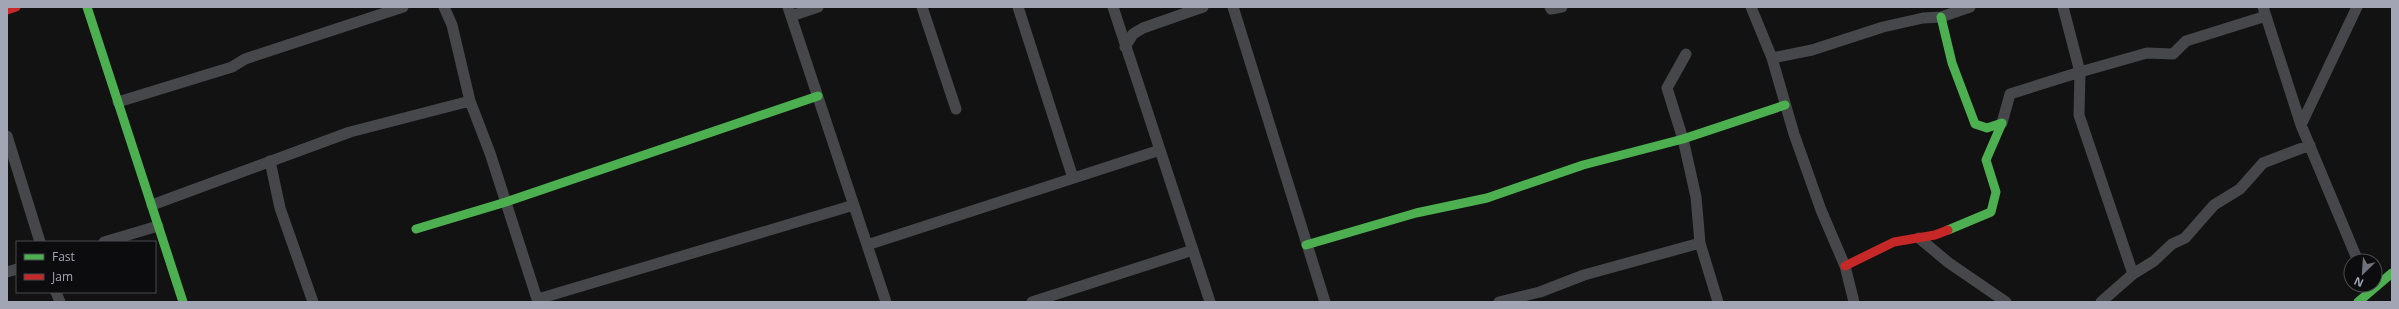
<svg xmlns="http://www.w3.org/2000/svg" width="2399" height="309" viewBox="0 0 2399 309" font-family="'Open Sans',sans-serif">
  <rect width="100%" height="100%" fill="#121212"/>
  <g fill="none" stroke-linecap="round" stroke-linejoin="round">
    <path stroke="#46474b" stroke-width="11" d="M 444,7 L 452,25 L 470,101 L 490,153 L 538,302
      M 788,7 L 886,302
      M 922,7 L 956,109
      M 1018,7 L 1073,178
      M 1113,7 L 1210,302
      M 1233,7 L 1325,302
      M 1550,7 L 1551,9 L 1562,7
      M 1751,7 L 1772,58 L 1794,134 L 1821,210 L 1845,266 L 1854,302
      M 2063,7 L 2080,72 L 2147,53 L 2173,54 L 2186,41 L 2266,16
      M 2263,7 L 2301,125 L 2358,261
      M 791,16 L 818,7
      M 1125,47 L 1133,34 L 1143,28 L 1203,7
      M 1686,54 L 1667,88 L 1683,139 L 1696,197 L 1700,243 L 1718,302
      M 1772,58 L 1812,50 L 1883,27 L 1923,18 L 1941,17 L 1970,7
      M 118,102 L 232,67 L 245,59 L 403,7
      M 2002,123 L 2010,94 L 2080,72 L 2079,115 L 2133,274
      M 2301,125 L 2357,7
      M 7,136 L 40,242
      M 270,161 L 280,208 L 313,302
      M 152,205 L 350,132 L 470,101
      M 1919,238 L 1949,263 L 2006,302
      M 104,242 L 158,226
      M 867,245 L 1160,150
      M 7,272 L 17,269
      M 56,292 L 60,302
      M 538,299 L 854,205
      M 1032,302 L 1193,250
      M 1499,302 L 1540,292 L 1584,275 L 1700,243
      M 2101,302 L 2133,274 L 2154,261 L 2172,244 L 2185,238 L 2214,205 L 2240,189 L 2263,163 L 2310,145"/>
    <path stroke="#4caf50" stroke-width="9" d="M 87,7 L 183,302
      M 1941,17 L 1952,63 L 1975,124 L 1987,128 L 2002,123 L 1986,160 L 1996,192 L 1991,212 L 1948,230
      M 416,229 L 506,202 L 818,96
      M 1306,245 L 1416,213 L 1487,198 L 1583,165 L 1683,139 L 1785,105
      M 2358,302 L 2392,273"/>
    <path stroke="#c62828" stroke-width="9" d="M 7,10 L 16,7
      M 1845,266 L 1894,242 L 1935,235 L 1948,230"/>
  </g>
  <rect width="2399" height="309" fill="none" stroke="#a2a5b4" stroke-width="16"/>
  <rect x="16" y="241" width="140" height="52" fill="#0c0c0e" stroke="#484950"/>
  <rect x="24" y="254" width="20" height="6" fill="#4caf50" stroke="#484950"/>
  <text x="52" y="261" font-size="12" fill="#a2a5b4">Fast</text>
  <rect x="24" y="274" width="20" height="6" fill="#c62828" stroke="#484950"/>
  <text x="52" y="281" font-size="12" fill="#a2a5b4">Jam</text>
  <g transform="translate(2363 273) rotate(205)"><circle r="19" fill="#0c0c0e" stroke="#484950"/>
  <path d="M0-3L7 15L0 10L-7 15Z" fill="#70727b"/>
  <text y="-6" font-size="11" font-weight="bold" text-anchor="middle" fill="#a2a5b4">N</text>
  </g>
</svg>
